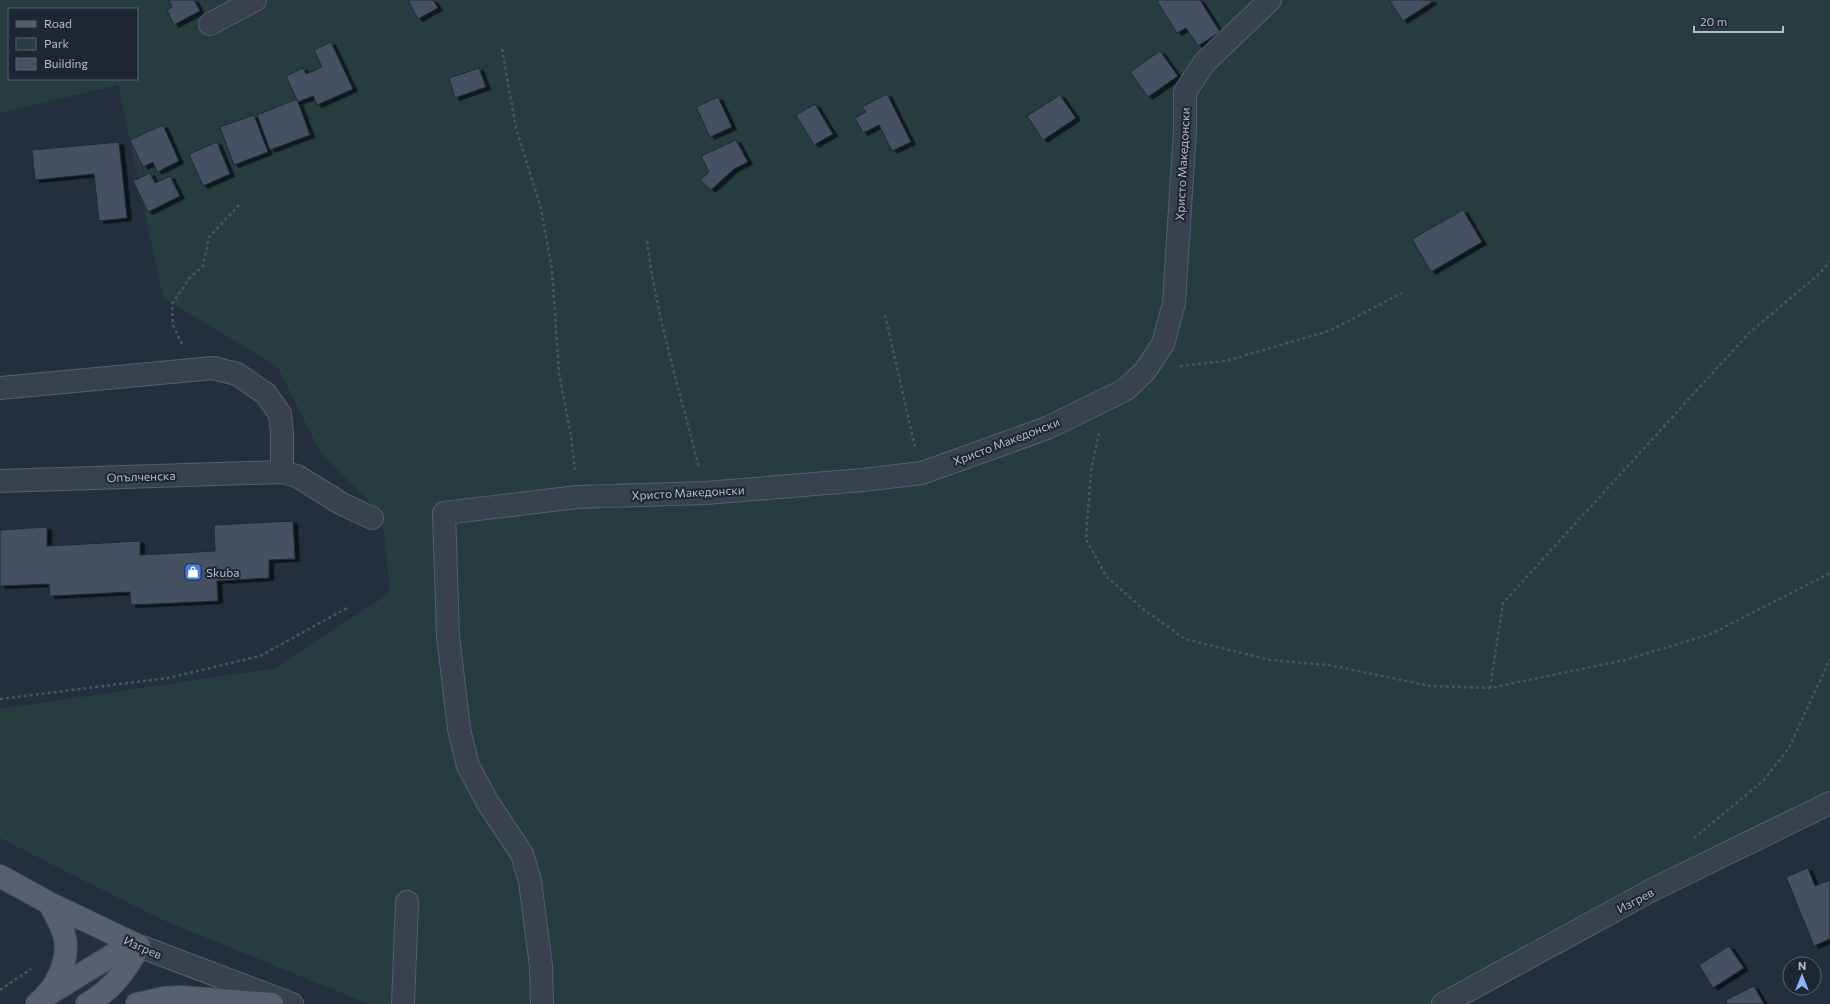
<svg xmlns="http://www.w3.org/2000/svg" width="1830" height="1004" viewBox="0 0 1830 1004" font-family="Commissioner,sans-serif">
  <defs>
    <filter id="shadow"><feDropShadow dx="4.5" dy="2.5" stdDeviation="0" flood-color="#0009"/></filter>
  </defs>
  <rect width="100%" height="100%" fill="#242f3e"/>
  <path fill="#263c3f" fill-rule="evenodd" d="M 0,0 L 1830,0 L 1830,806 L 1446,1004 L 369,1004 L 158,918 L 0,838 L 0,709 L 276,668 L 390,593 L 382,515 L 320,452 L 277,366 L 163,298 L 118,85 L 0,113 ZM 9,9 L 137,9 L 137,79 L 9,79 Z"/>
  <path fill="#455162" stroke="#1f2835" filter="url(#shadow)" d="M 169,0 L 194,0 L 200,11 L 174,25 L 167,10 L 172,7 Z
    M 408,0 L 433,0 L 438,8 L 418,19 Z
    M 1158,0 L 1200,0 L 1220,32 L 1198,46 L 1186,28 L 1177,33 L 1157,1 Z
    M 1389,0 L 1431,0 L 1432,2 L 1403,21 Z
    M 331,42 L 353,89 L 317,105 L 313,96 L 298,102 L 286,76 L 303,68 L 306,74 L 322,67 L 314,50 Z
    M 1160,51 L 1178,76 L 1148,97 L 1130,72 Z
    M 479,68 L 486,87 L 455,98 L 449,78 Z
    M 887,94 L 911,142 L 892,151 L 879,125 L 863,133 L 855,118 L 866,112 L 862,107 Z
    M 1060,95 L 1076,118 L 1043,140 L 1027,116 Z
    M 718,97 L 732,127 L 710,137 L 696,107 Z
    M 297,99 L 310,135 L 270,150 L 257,115 Z
    M 815,104 L 833,134 L 814,145 L 796,115 Z
    M 254,115 L 268,152 L 234,165 L 220,127 Z
    M 163,125 L 179,161 L 157,172 L 153,162 L 143,167 L 130,140 Z
    M 736,140 L 748,162 L 734,169 L 711,190 L 700,180 L 709,172 L 701,156 Z
    M 119,142 L 127,218 L 99,221 L 94,174 L 35,180 L 32,150 Z
    M 217,142 L 230,174 L 203,186 L 189,154 Z
    M 150,173 L 155,183 L 170,176 L 180,196 L 148,212 L 133,181 Z
    M 1463,210 L 1482,242 L 1431,272 L 1412,239 Z
    M 293,521 L 295,559 L 269,560 L 269,578 L 217,581 L 218,601 L 131,605 L 130,592 L 50,596 L 49,584 L 0,586 L 0,530 L 47,527 L 47,546 L 140,541 L 140,555 L 215,551 L 214,525 Z
    M 1808,868 L 1815,886 L 1830,880 L 1830,939 L 1814,946 L 1786,877 Z
    M 1729,946 L 1744,968 L 1713,988 L 1699,965 Z
    M 1754,986 L 1764,1004 L 1727,1004 L 1726,1000 Z"/>
  <g fill="none" stroke-linecap="round" stroke-linejoin="round">
    <g stroke="#565f6c" stroke-width="24">
      <path id="minor" d="M 210,24 L 255,0
        M 0,388 L 213,368 L 237,374 L 266,394 L 280,414 L 282,433 L 282,472
        M 0,481 L 282,472 L 297,476 L 342,504 L 372,518
        M 139,946 L 292,1004
        M 403,1004 L 407,902
        M 542,1004 L 541,966 L 530,881 L 522,854 L 488,803 L 468,766 L 459,729 L 448,636 L 444,513 L 577,497 L 706,493 L 863,480 L 922,473 L 1047,428 L 1125,390 L 1145,371 L 1163,344 L 1174,303 L 1185,129 L 1185,92 L 1204,63 L 1270,0
        M 1443,1004 L 1652,890 L 1830,803"/>
    </g>
    <g stroke="#414a57" stroke-width="24">
      <path id="major" d="M 0,876 L 49,903 L 139,946 C 125,972 113,989 87,1004
        M 49,994 L 132,943
        M 37,1004 C 56,988 69,963 65,938 C 62,925 55,914 49,903
        M 137,1004 L 164,998 L 181,997 L 272,1004"/>
    </g>
    <path stroke="#44595c" stroke-width="2.5" stroke-dasharray="3 3" stroke-linecap="butt" d="M 502,49 L 516,128 L 541,209 L 552,270 L 559,373 L 571,436 L 575,470
      M 647,241 C 657,320 680,391 699,468
      M 885,315 L 915,447
      M 182,344 L 173,325 L 172,304 L 191,276 L 203,266 L 209,237 L 241,203
      M 1180,366 L 1225,361 L 1329,331 L 1402,293
      M 1099,433 L 1091,471 L 1086,539 L 1106,576 L 1143,609 L 1185,639 L 1270,660 L 1329,665 L 1430,686 L 1490,688 L 1625,660 L 1711,634 L 1830,573
      M 1490,688 L 1503,603 L 1749,333 L 1818,275 L 1830,262
      M 0,699 L 168,678 L 260,656 L 347,608
      M 1694,838 L 1763,781 L 1789,748 L 1830,659
      M 0,990 L 31,969"/>
    <use href="#minor" stroke="#38414e" stroke-width="22"/>
    <use href="#major" stroke="#56606e" stroke-width="22"/>
  </g>
  <defs>
    <g id="shop-square" transform="scale(0.9)"><rect x="-9" y="-9" width="18" height="18" rx="4" fill="#3f7fe0" stroke="#1d2633"/><path d="M-5-2.5h2.3a2.7 3.5 0 0 1 5.4 0H5L5.5 6h-11ZM-1.5-2.5h3a1.5 2.3 0 0 0-3 0Z" fill="#fff"/></g>
  </defs>
  <g fill-rule="evenodd">
    <use href="#shop-square" x="193" y="572"/>
  </g>
  <g text-anchor="middle" dominant-baseline="central" stroke-width="4" stroke-linejoin="round" paint-order="stroke">
    <g font-size="12" fill="#b4bcc9" stroke="#1d2633">
      <text transform="translate(1182 164) rotate(-87)">Христо Македонски</text>
      <text transform="translate(1006 441) rotate(-21)">Христо Македонски</text>
      <text transform="translate(141 476) rotate(-2)">Опълченска</text>
      <text transform="translate(688 492) rotate(-3)">Христо Македонски</text>
      <text transform="translate(1635 900) rotate(-28)">Изгрев</text>
      <text transform="translate(143 947) rotate(23)">Изгрев</text>
    </g>
    <g font-size="12" fill="#b4bcc9" stroke="#1d2633" text-anchor="start">
      <text x="206" y="572">Skuba</text>
    </g>
  </g>
  <rect x="8" y="8" width="130" height="72" fill="#1d2633" stroke="#59626f"/>
  <rect x="16" y="21" width="20" height="6" fill="#56606e" stroke="#59626f"/>
  <text x="44" y="28" font-size="12" fill="#b4bcc9">Road</text>
  <rect x="16" y="38" width="20" height="12" fill="#263c3f" stroke="#59626f"/>
  <text x="44" y="48" font-size="12" fill="#b4bcc9">Park</text>
  <rect x="16" y="58" width="20" height="12" fill="#455162" stroke="#59626f"/>
  <text x="44" y="68" font-size="12" fill="#b4bcc9">Building</text>
  <g transform="translate(1802 976)"><circle r="19" fill="#1d2633" stroke="#59626f"/>
  <path d="M0-3L7 15L0 10L-7 15Z" fill="#8ab4f8"/>
  <text y="-6" font-size="11" font-weight="bold" text-anchor="middle" fill="#b4bcc9">N</text>
  </g>
  <path d="M1694 26v6h89v-6" fill="none" stroke="#b4bcc9" stroke-width="2"/>
  <text x="1700" y="26" font-size="12" fill="#b4bcc9" stroke="#1d2633" stroke-width="3" paint-order="stroke">20 m</text>
</svg>
